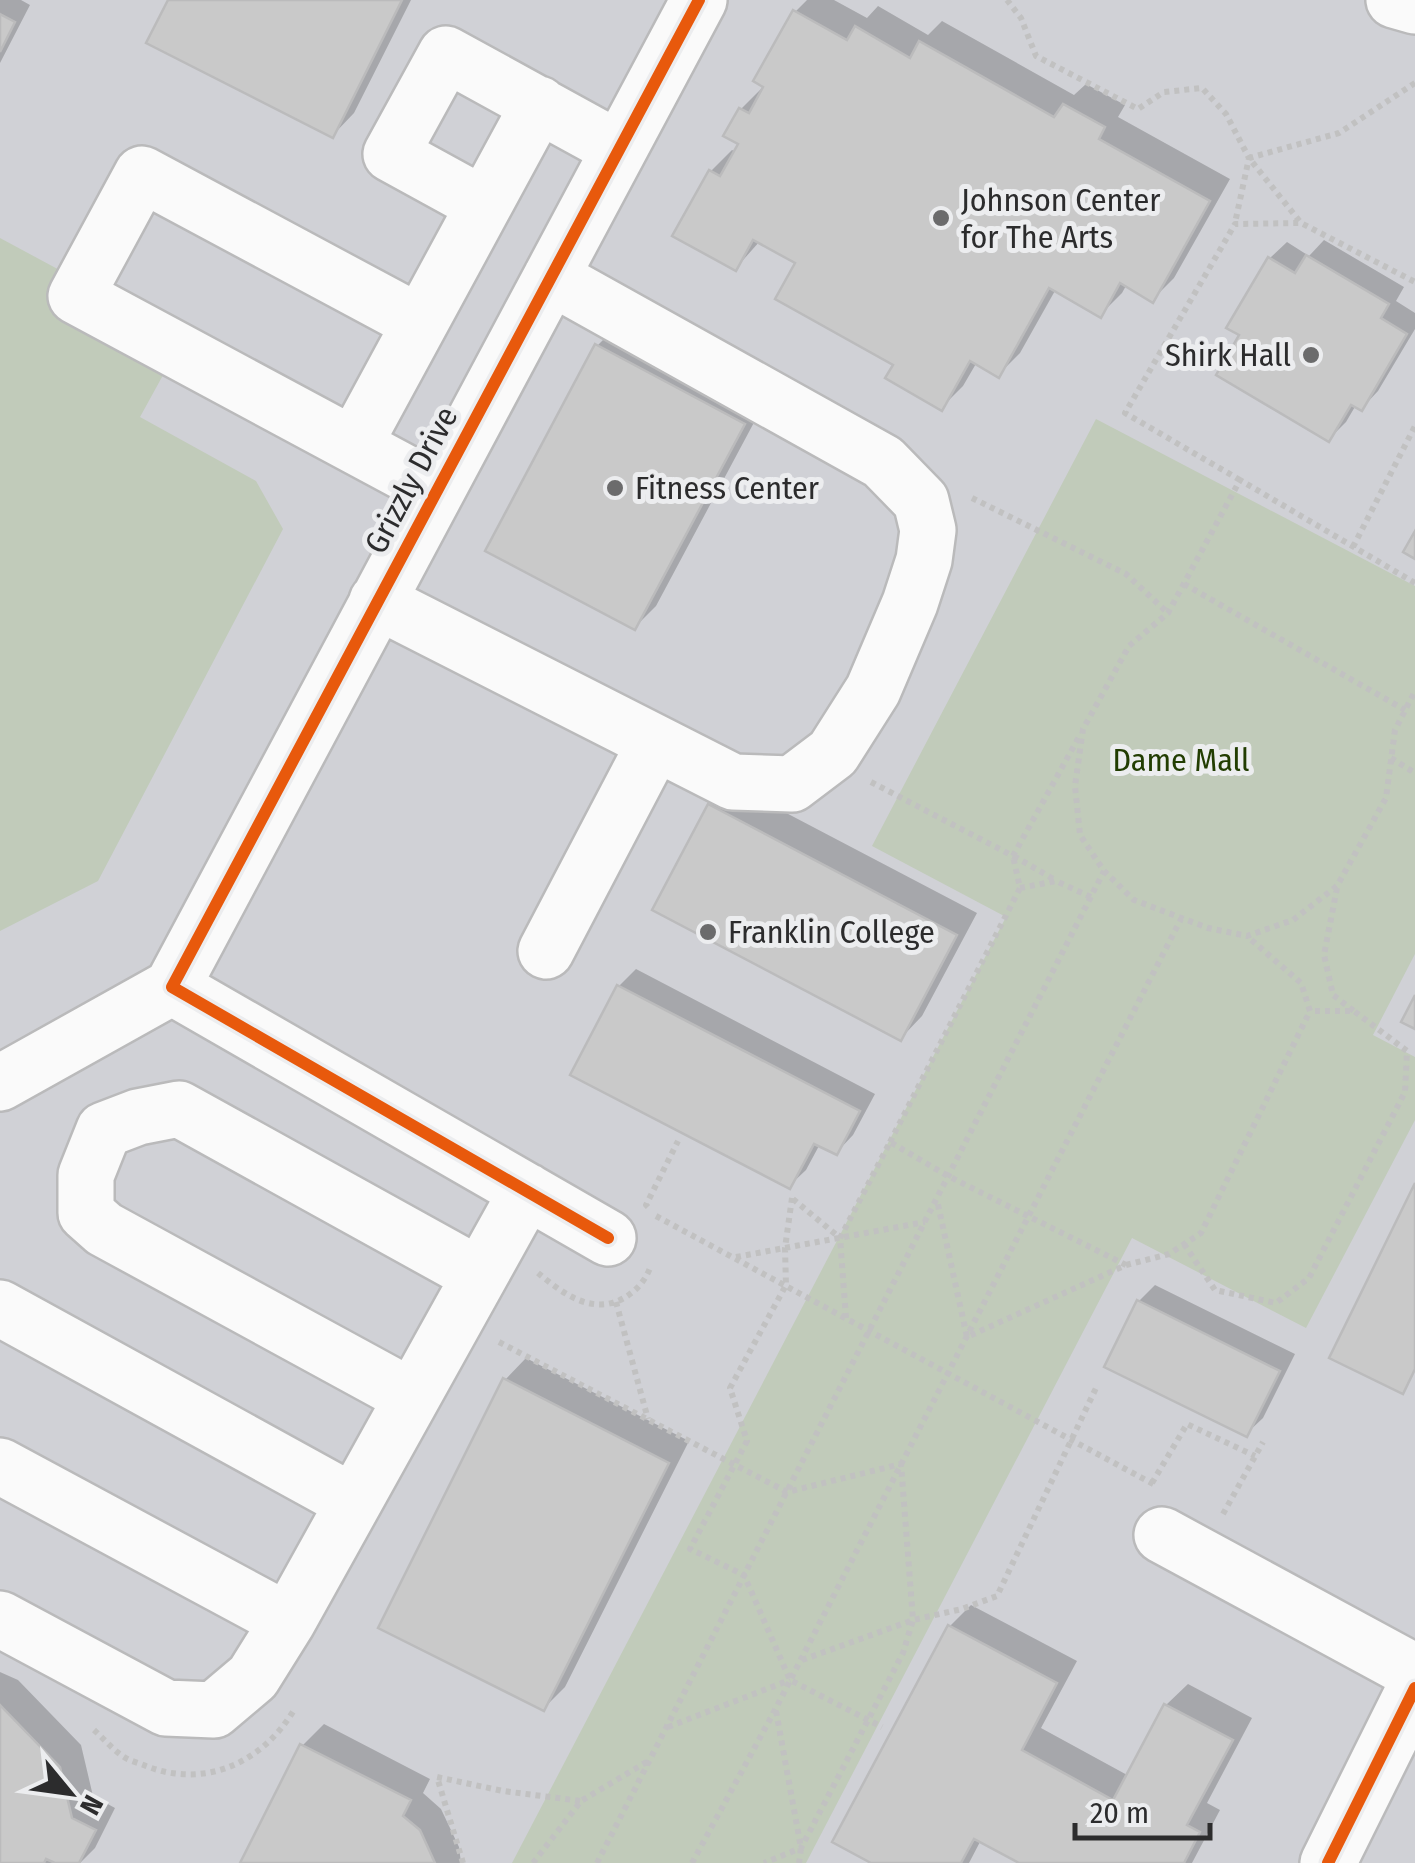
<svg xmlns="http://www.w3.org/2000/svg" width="1415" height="1863" viewBox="0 0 1415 1863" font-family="'Fira Sans Condensed',sans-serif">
  <rect width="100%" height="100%" fill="#e0e0e0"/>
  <path fill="#d0d1d6" d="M 0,0 L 1415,0 L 1415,1863 L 0,1863 Z"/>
  <path fill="#c1cbba" d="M 0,238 L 184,337 L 140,417 L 256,481 L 283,529 L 98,881 L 0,931 Z
    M 1096,419 L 1415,586 L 1415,954 L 1373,1035 L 1415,1057 L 1415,1120 L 1306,1328 L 1132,1238 L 806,1863 L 512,1863 L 1006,917 L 872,846 Z"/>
  <path fill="#0003" d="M 0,0 L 21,0 L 30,5 L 0,63 Z
    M 171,0 L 411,0 L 354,113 L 333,135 Z
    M 807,0 L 834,0 L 867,18 L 878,6 L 928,35 L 942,21 L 1074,95 L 1086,84 L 1125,105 L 1118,117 L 1230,179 L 1174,278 L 1153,299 L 1127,284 L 1122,293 L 1101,314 L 1056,289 L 1020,353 L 999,374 L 977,362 L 963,386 L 942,407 L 799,262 L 760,241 L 736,268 L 711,171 L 732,150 L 736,152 L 741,143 L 727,135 L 741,109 L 765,85 L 795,12 Z
    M 1324,240 L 1404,287 L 1396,301 L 1415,313 L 1415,329 L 1378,391 L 1362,408 L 1356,405 L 1346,422 L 1329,439 L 1242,334 L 1270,258 L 1287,242 L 1309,256 Z
    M 619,324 L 765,402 L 656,606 L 635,627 L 597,346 Z
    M 731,784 L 977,913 L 922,1016 L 901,1038 L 710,806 Z
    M 636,969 L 875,1094 L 853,1135 L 837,1152 L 820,1144 L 806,1170 L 789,1186 L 573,1074 L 619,986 Z
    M 1155,1285 L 1295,1354 L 1263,1418 L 1246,1434 L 1139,1301 Z
    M 526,1358 L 689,1441 L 565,1687 L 544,1708 L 505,1380 Z
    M 971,1605 L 1077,1661 L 1041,1728 L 1129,1776 L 1166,1705 L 1188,1684 L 1252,1718 L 1207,1803 L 1220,1810 L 1192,1863 L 1024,1863 L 981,1840 L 969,1863 L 876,1863 L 950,1626 Z
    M 0,1672 L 18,1680 L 81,1745 L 93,1796 L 115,1808 L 95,1848 L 80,1863 L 61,1863 L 54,1860 L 53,1863 L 0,1863 Z
    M 324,1724 L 430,1779 L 423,1793 L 441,1809 L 459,1847 L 461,1863 L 243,1863 L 302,1746 Z"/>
  <path fill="#c9c9c9" stroke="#bbbbbc" stroke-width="2.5" d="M 168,0 L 402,0 L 333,138 L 146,43 Z
    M 793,10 L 847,40 L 855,26 L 910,58 L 919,41 L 1054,117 L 1063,104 L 1105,127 L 1099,139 L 1210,201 L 1153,303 L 1120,283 L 1101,318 L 1049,288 L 999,378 L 970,361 L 942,411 L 885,378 L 893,365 L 775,299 L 795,263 L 753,240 L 736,271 L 672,236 L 709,170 L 720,176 L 738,144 L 723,136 L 739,108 L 749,113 L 763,87 L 753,81 Z
    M 0,14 L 15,22 L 0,52 Z
    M 1306,255 L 1389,304 L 1381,318 L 1407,334 L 1362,411 L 1351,405 L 1329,442 L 1216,375 L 1239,335 L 1226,328 L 1268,257 L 1295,273 Z
    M 595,344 L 745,424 L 635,630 L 485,551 Z
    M 1415,531 L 1415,559 L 1403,552 Z
    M 708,804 L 957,935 L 901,1041 L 652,910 Z
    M 617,985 L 860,1111 L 837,1155 L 814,1144 L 790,1189 L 570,1075 Z
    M 1415,995 L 1415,1029 L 1401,1022 Z
    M 1415,1183 L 1415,1369 L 1403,1394 L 1329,1358 Z
    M 1137,1300 L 1280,1371 L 1247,1437 L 1104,1367 Z
    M 503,1378 L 669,1463 L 544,1711 L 378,1628 Z
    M 948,1625 L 1057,1683 L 1022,1750 L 1113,1800 L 1164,1704 L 1233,1740 L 1187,1825 L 1200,1832 L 1184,1863 L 1019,1863 L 974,1839 L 961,1863 L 871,1863 L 832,1842 Z
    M 0,1705 L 60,1767 L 72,1818 L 96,1830 L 79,1863 L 55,1863 L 46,1859 L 44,1863 L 0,1863 Z
    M 300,1744 L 411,1800 L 403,1816 L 420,1830 L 435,1863 L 240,1863 Z"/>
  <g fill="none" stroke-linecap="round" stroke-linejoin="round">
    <g stroke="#bababb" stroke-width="60">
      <path id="minor" d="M 1394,0 L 1415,6
        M 484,205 L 391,154 L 446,54 L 619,149
        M 420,323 L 142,174 L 76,296 L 437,490
        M 354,445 L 539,104
        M 377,601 L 733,782 L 792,784 L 833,753 L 873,690 L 910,603 L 924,560 L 928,530 L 921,501 L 883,462 L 551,277
        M 546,951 L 655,743
        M 172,987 L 699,0
        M 172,987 L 608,1238
        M 0,1083 L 172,987
        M 0,1308 L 353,1502
        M 412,1397 L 104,1229 L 86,1213 L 86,1175 L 104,1130 L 138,1117 L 179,1109 L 479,1275
        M 0,1466 L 288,1621
        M 1162,1535 L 1415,1672
        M 0,1619 L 166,1708 L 214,1710 L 253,1677 L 288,1621 L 527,1191
        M 1328,1863 L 1415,1688"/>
    </g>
    <path stroke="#c1c1c1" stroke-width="6" stroke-dasharray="5 5" stroke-linecap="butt" d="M 1007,0 L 1021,18 L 1036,56 L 1138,109 L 1164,92 L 1202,88 L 1226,114 L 1249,158 L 1235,223
      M 1415,83 L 1339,133 L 1249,158 L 1301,223 L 1415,282
      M 1240,480 L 1125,413 L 1235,224 L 1301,223
      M 972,498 L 1126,574 L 1168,613
      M 1353,547 L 1415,426
      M 1415,583 L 1240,480 L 1168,613 L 1129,646 L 1083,729 L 1075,786 L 1080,835 L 1104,871 L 1134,900 L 1208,928 L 1247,936 L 1293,920 L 1337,886 L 1386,798 L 1395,730 L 1415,691
      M 1184,584 L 1405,710
      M 1391,758 L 1415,773
      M 871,782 L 1013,856 L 1080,735
      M 1014,856 L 1055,880
      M 1020,888 L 1056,881 L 1091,897
      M 1337,888 L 1324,955 L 1333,995 L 1354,1011
      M 890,1142 L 1020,888 L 1013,856
      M 792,1198 L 785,1248 L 786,1285 L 730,1388 L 747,1441 L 690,1549 L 744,1575 L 790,1680 L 882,1727
      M 793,1199 L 840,1238
      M 648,1207 L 646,1205 L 678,1141
      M 656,1216 L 1155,1485
      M 1184,1244 L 1215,1290 L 1276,1303 L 1309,1278 L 1405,1092 L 1407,1051 L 1354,1011 L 1310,1011
      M 736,1257 L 925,1222
      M 1126,1265 L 1169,1254 L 1201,1233 L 1310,1011 L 1301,983 L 1248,937
      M 538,1273 C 562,1293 592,1316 624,1298 C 636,1291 645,1281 650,1268
      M 616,1302 L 648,1419
      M 846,1318 L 840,1238 L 890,1142 L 948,1176 L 1126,1265 L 967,1337 L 937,1200
      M 499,1342 L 787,1492 L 901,1464 L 913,1620 L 903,1653 L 801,1848 L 764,1863
      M 1152,1483 L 1187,1424 L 1255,1456
      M 1223,1514 L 1263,1442
      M 802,1660 L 913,1620 L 962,1609 L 997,1596 L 1097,1386
      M 776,1711 L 801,1848 L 799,1863
      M 668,1727 L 790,1680
      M 94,1730 C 104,1739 113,1750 124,1757 C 130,1761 139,1763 146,1766 C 205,1789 262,1763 294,1710
      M 463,1863 L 437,1777 L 503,1791 L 581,1801
      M 533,1863 L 581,1801 L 650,1760
      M 597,1863 L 1104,871
      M 692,1863 L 775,1710 L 1181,919"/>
    <use href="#minor" stroke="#fafafa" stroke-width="55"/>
    <g stroke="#ecedef" stroke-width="19">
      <path id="cycleway" d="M 608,1238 L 172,987 L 699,0
        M 1328,1863 L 1415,1688"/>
    </g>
    <use href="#cycleway" stroke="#e8590c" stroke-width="12"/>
  </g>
  <g fill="#6b6b6c" stroke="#ecedef" stroke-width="4">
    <circle cx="941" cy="218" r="10"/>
    <circle cx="1311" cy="355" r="10"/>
    <circle cx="615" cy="488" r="10"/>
    <circle cx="708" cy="932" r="10"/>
  </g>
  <g text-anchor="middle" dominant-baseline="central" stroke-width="10" stroke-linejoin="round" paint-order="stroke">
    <g font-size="32" fill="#2c2c2d" stroke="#ecedef" text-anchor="start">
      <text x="961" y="200">Johnson Center<tspan x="961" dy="37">for The Arts</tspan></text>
      <text x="1291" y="355" text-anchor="end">Shirk Hall</text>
      <text x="635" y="488">Fitness Center</text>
      <text x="728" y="932">Franklin College</text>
    </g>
    <g font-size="32" fill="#2c2c2d" stroke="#ecedef">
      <text transform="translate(411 480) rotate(-62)">Grizzly Drive</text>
    </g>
    <g font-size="32" fill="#223d02" stroke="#ecedef">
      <text x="1181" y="760">Dame Mall</text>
    </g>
  </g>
  <g transform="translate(70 1793) rotate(119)" stroke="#ecedef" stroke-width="8" paint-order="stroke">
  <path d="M0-8L18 38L0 25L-18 38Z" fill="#2c2c2d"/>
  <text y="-15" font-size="28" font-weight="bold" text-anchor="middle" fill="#2c2c2d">N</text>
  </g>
  <path d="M1075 1823v15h135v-15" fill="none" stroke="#2c2c2d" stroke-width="5"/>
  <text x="1090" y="1823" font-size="30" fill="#2c2c2d" stroke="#ecedef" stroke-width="8" paint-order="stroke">20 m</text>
</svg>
